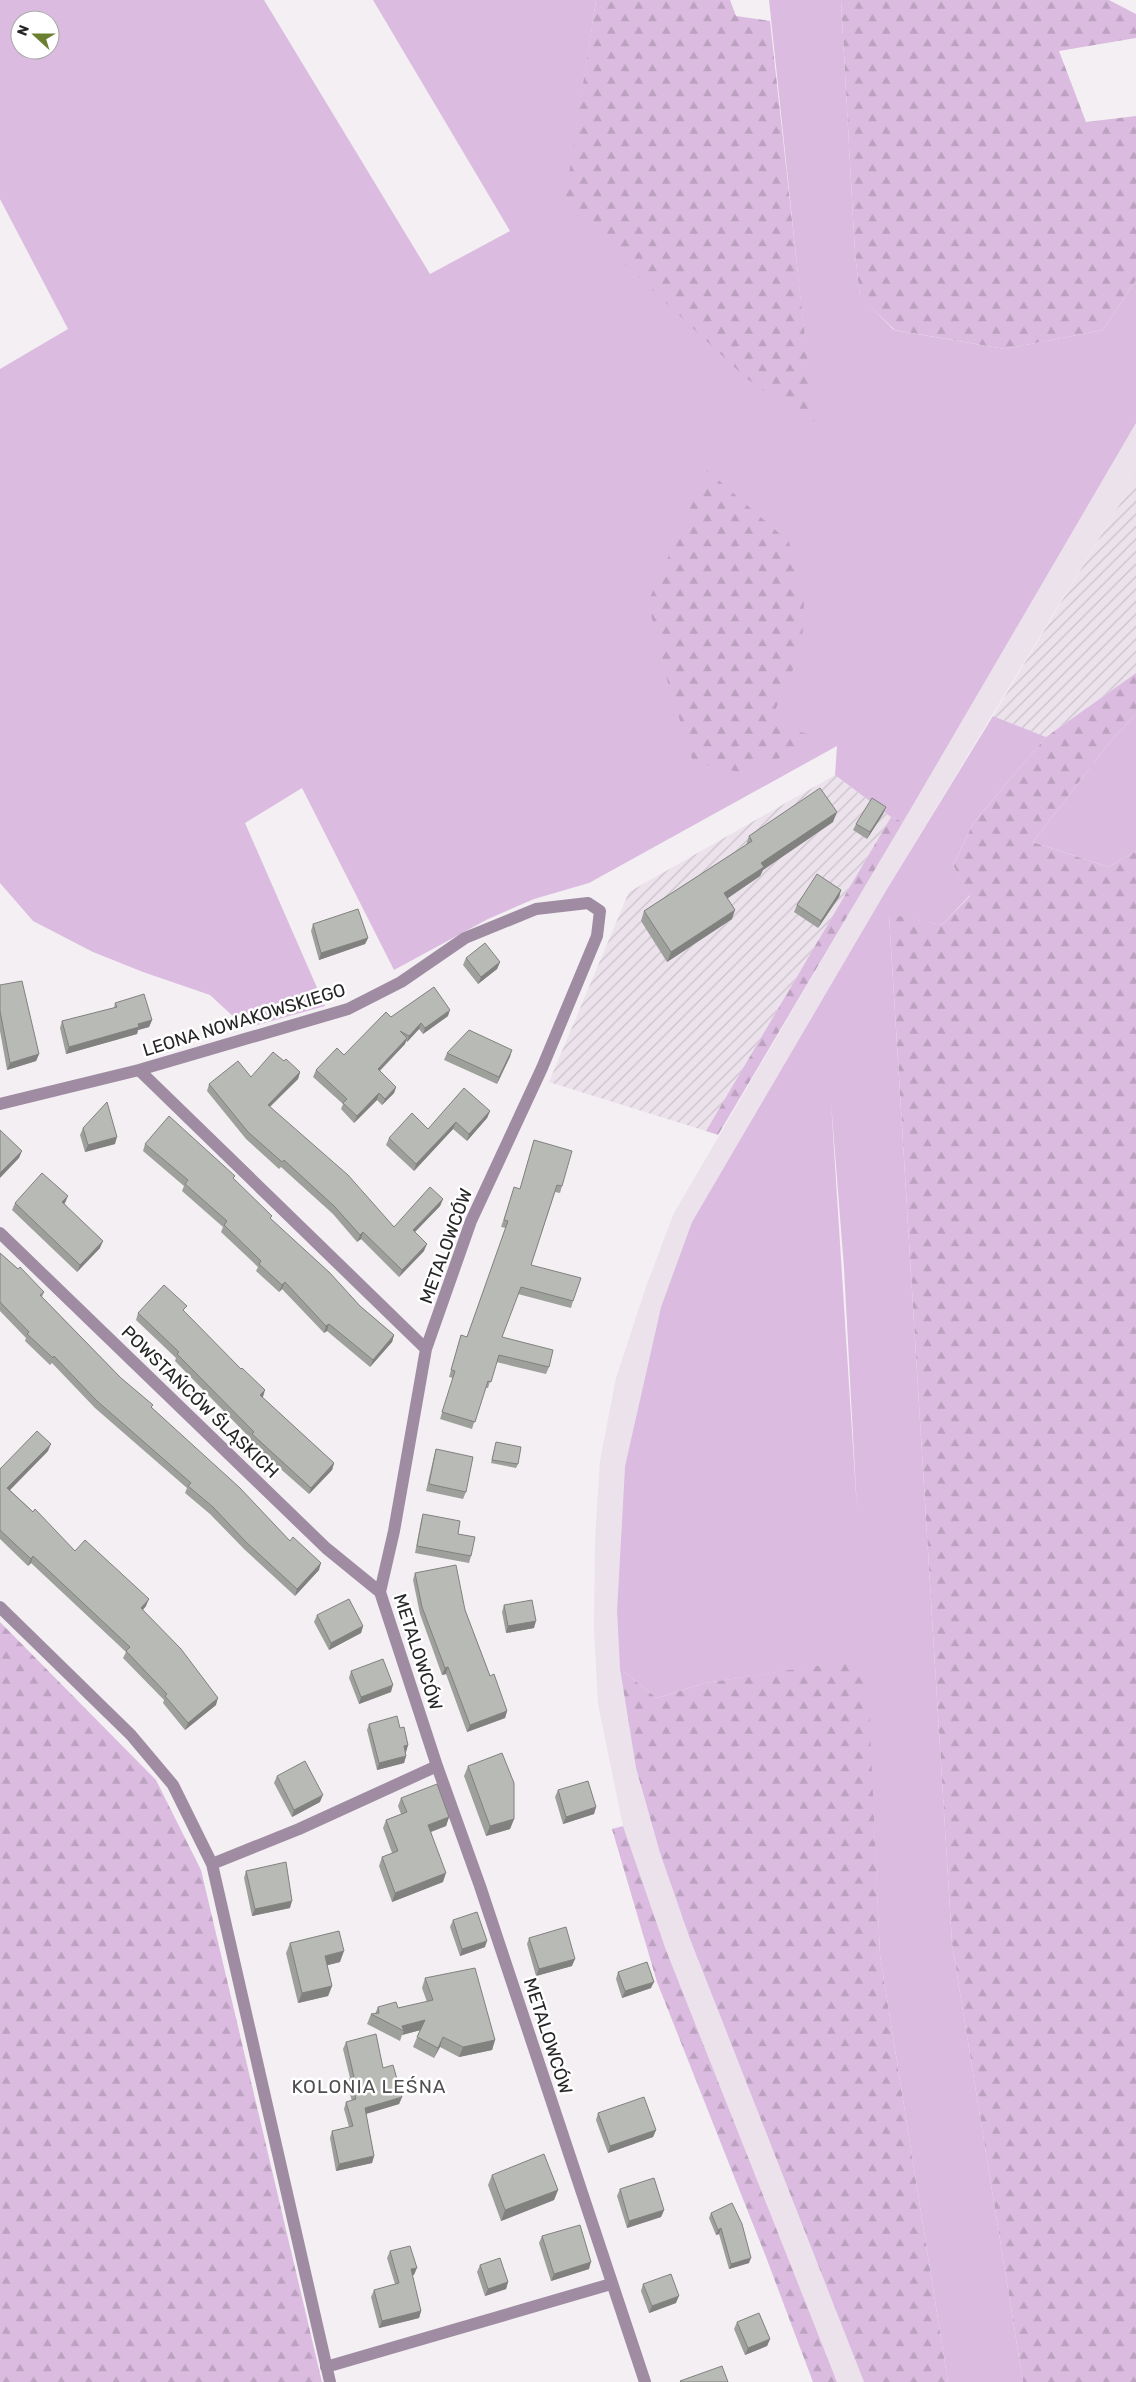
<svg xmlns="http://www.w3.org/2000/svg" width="1136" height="2382" viewBox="0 0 1136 2382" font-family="Rubik,sans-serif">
  <defs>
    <pattern id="industrial-furrows" width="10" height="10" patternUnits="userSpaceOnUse" patternTransform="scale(1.25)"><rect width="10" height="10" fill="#ebe2ec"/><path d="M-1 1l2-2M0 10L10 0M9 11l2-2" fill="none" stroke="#cac2ca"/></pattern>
    <pattern id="forest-firs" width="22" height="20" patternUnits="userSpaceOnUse" patternTransform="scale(1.25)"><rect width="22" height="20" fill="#dbbce0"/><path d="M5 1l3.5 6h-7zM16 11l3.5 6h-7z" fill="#bca1c0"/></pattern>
  </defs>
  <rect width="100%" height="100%" fill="#f3eff3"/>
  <path fill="#ebe2ec" d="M 1136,423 L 1136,477 L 887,889 L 692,1222 L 661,1307 L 625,1466 L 617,1611 L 620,1669 L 636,1768 L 660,1853 L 690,1939 L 864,2382 L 837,2382 L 666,1950 L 623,1826 L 598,1704 L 594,1628 L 595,1540 L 600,1461 L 616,1378 L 646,1287 L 674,1213 Z"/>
  <path fill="url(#industrial-furrows)" d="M 1136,477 L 1136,673 L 1046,737 L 993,716 Z
    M 835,775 L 891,817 L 706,1131 L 549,1082 L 629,892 Z"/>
  <path fill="#dbbce0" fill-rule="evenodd" d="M 0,0 L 264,0 L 430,274 L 510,231 L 373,0 L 596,0 L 565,207 L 814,427 L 769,0 L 841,0 L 855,254 L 860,296 L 894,330 L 1005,349 L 1103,330 L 1136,280 L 1136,423 L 903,822 L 891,817 L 835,775 L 837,746 L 589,883 L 534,899 L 488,919 L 394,970 L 302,788 L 245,823 L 325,1006 L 254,1026 L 236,1019 L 210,995 L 143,972 L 93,952 L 33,921 L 0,883 L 0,369 L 68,329 L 0,199 ZM 20,20 L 50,20 L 50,50 L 20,50 Z
    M 1136,714 L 1136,851 L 1108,867 L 1033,842 L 1109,743 Z
    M 993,716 L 1046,737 L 974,822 L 953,865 L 970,895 L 942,925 L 889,915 L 952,1943 L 1023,2382 L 948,2382 L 880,1955 L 866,1659 L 705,1683 L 657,1698 L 620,1669 L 617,1611 L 625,1466 L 661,1307 L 692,1222 L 887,889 ZM 831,1102 L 844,1268 L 857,1510 Z"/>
  <path fill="url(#forest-firs)" d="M 596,0 L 730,0 L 736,16 L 770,21 L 815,428 L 746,378 L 564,207 Z
    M 841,0 L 1109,0 L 1136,14 L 1136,38 L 1059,51 L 1086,122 L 1136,116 L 1136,280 L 1103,330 L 1005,349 L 895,330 L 860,297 L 855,254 Z
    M 707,470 L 789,542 L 804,600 L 802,649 L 769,724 L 808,734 L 786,756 L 739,772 L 693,762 L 665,673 L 648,602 Z
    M 1136,673 L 1136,714 L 1109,743 L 1033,842 L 1108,867 L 1136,851 L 1136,2382 L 1023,2382 L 952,1943 L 889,914 L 942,925 L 970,896 L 953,865 L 974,822 L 1046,737 Z
    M 891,817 L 903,822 L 718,1135 L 706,1131 Z
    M 0,1622 L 156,1780 L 201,1870 L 322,2382 L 0,2382 Z
    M 867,1658 L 880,1955 L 948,2382 L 864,2382 L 690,1939 L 660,1853 L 636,1768 L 620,1669 L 657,1698 L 705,1683 Z
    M 623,1826 L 666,1950 L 837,2382 L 813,2382 L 766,2257 L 657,1982 L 612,1829 Z"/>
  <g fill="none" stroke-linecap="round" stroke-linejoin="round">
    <path stroke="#9f8ca2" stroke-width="12" d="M 139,1070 L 426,1349
      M 0,1104 L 139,1070 L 348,1009 L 401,982 L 465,938 L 536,909 L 588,903 L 600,911 L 597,936 L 542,1068 L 471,1221 L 426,1349 L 394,1531 L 380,1592 L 437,1766 L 480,1886 L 645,2382
      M 0,1233 L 326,1548 L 380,1592
      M 0,1607 L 131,1735 L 173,1785 L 212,1864 L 330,2382
      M 212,1864 L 299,1829 L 437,1766
      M 326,2367 L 611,2284"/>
  </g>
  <path fill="#9ea09c" d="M 886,807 L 883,814 L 867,839 L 853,830 L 856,824 Z
    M 833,822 L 763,870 L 760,876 L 727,898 L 732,919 L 667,962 L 641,921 L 644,911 L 746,845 L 749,836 Z
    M 841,890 L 839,897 L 818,928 L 794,912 L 797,905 Z
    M 313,924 L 368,938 L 365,944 L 319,960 L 311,931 Z
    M 466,958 L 500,962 L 497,969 L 478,984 L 463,965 Z
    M 0,985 L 39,1054 L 36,1061 L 7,1070 L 0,1031 Z
    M 115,1003 L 152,1020 L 149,1027 L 138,1030 L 137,1034 L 66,1054 L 60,1028 L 62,1021 L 114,1008 Z
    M 448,1016 L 423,1034 L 419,1029 L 407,1042 L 406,1041 L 405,1044 L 380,1071 L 396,1087 L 394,1093 L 382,1105 L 377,1100 L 354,1123 L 341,1109 L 343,1104 L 313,1077 L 316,1070 L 344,1055 L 391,1017 Z
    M 512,1050 L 497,1084 L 444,1060 L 447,1053 Z
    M 284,1061 L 300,1072 L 298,1079 L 270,1107 L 394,1227 L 443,1199 L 440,1206 L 415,1232 L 424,1251 L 399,1277 L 361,1239 L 357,1242 L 333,1214 L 281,1167 L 279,1169 L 246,1139 L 207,1091 L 209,1084 L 251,1077 Z
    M 490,1111 L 487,1118 L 467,1141 L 453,1129 L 414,1171 L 386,1145 L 389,1138 L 428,1129 Z
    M 83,1128 L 115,1144 L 85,1152 L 80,1135 Z
    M 534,1140 L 562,1186 L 560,1193 L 555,1192 L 531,1265 L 573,1301 L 571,1308 L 518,1294 L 502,1337 L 549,1367 L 546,1374 L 496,1362 L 488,1388 L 485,1388 L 472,1429 L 440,1419 L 453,1378 L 449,1377 L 461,1335 L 467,1337 L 506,1228 L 501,1227 L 512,1194 L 520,1189 Z
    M 145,1144 L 234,1179 L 271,1219 L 360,1306 L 394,1335 L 392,1342 L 370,1367 L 327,1331 L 324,1333 L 282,1289 L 279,1292 L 256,1271 L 258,1267 L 221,1232 L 223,1227 L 182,1191 L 184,1186 L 143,1151 Z
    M 15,1203 L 65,1204 L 100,1248 L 77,1272 L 12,1210 Z
    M 0,1253 L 18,1269 L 44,1292 L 42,1297 L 121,1378 L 290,1541 L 319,1570 L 295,1596 L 244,1549 L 210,1514 L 185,1493 L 187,1488 L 95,1408 L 52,1363 L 50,1365 L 25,1341 L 26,1338 L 0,1311 Z
    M 184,1312 L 263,1397 L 262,1397 L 334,1463 L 332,1470 L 309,1494 L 249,1441 L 250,1438 L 175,1361 L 176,1358 L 136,1320 L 138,1313 Z
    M 496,1442 L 518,1464 L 516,1468 L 491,1463 Z
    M 436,1449 L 466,1492 L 463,1499 L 426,1491 L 434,1456 Z
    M 48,1451 L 10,1490 L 75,1551 L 146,1606 L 143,1610 L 216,1705 L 185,1730 L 163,1703 L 164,1700 L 123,1658 L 126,1652 L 31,1563 L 28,1566 L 0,1539 L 0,1469 Z
    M 423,1514 L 458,1534 L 471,1556 L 469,1563 L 415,1553 L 421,1521 Z
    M 415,1573 L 465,1610 L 490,1676 L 507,1711 L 505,1718 L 467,1732 L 446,1674 L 442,1675 L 420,1614 L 413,1580 Z
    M 504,1605 L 534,1628 L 506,1633 L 502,1612 Z
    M 317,1615 L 363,1626 L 361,1633 L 329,1650 L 314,1622 Z
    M 351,1671 L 391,1692 L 359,1704 L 349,1678 Z
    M 369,1724 L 400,1728 L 408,1745 L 406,1752 L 406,1756 L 404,1763 L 377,1770 L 367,1730 Z
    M 468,1766 L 514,1819 L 510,1829 L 486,1836 L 464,1776 Z
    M 277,1776 L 320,1802 L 292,1817 L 274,1783 Z
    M 558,1790 L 596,1807 L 594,1814 L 563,1824 L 555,1797 Z
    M 401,1798 L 449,1817 L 446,1826 L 431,1832 L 443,1882 L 392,1902 L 379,1866 L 382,1857 L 392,1853 L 383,1828 L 386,1820 L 401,1814 L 398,1806 Z
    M 246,1871 L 290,1908 L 252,1916 L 244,1878 Z
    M 453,1920 L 485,1947 L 460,1956 L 450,1927 Z
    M 529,1938 L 572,1966 L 536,1976 L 527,1944 Z
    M 290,1943 L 340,1962 L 327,1965 L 332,1986 L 328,1996 L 298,2003 L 286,1953 Z
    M 618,1972 L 651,1988 L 622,1998 L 616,1979 Z
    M 425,1978 L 495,2040 L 492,2050 L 459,2057 L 440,2047 L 434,2058 L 413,2047 L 420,2030 L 402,2035 L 400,2041 L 367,2024 L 371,2014 L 375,2014 L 378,2007 L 398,2008 L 427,2002 L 422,1988 Z
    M 346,2042 L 383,2068 L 402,2097 L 399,2104 L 366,2114 L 374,2156 L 372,2163 L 336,2171 L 330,2138 L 332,2131 L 349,2127 L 344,2109 L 346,2102 L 352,2101 L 347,2085 L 350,2078 L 343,2049 Z
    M 598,2113 L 656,2130 L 653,2137 L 608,2153 L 596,2120 Z
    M 492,2175 L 558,2190 L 554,2200 L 501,2221 L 488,2185 Z
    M 620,2189 L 664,2210 L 661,2217 L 627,2228 L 617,2196 Z
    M 711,2213 L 749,2263 L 729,2269 L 719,2234 L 716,2235 L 709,2218 Z
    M 542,2236 L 589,2269 L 551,2281 L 539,2243 Z
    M 390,2251 L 414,2275 L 412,2275 L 421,2311 L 419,2318 L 379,2328 L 371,2297 L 374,2290 L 395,2284 L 387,2258 Z
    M 480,2265 L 508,2282 L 506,2289 L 485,2296 L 477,2272 Z
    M 643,2284 L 676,2303 L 649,2313 L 641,2291 Z
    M 737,2322 L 770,2339 L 767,2346 L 745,2355 L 734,2329 Z"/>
  <path fill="#81827f" d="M 886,807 L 883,814 L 867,839 L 870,832 Z
    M 837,812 L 833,822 L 763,870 L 760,876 L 721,903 L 724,893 L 761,863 Z
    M 841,890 L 839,897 L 818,928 L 821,921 Z
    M 735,910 L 732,919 L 667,962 L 671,952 Z
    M 368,938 L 365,944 L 319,960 L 321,953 Z
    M 500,962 L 497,969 L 478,984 L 481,977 Z
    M 450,1010 L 448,1016 L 423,1034 L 425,1028 Z
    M 152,1020 L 149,1027 L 138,1030 L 137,1034 L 66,1054 L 69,1047 Z
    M 421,1023 L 419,1029 L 407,1042 L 409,1036 Z
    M 407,1038 L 405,1044 L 375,1075 L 378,1069 Z
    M 512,1050 L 510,1057 L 497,1084 L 499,1077 Z
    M 39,1054 L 36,1061 L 7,1070 L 10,1063 Z
    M 300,1072 L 298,1079 L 265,1111 L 268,1105 Z
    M 396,1087 L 394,1093 L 382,1105 L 385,1099 Z
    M 379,1093 L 377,1100 L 354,1123 L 357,1116 Z
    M 490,1111 L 487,1118 L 467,1141 L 469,1134 Z
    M 456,1122 L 453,1129 L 414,1171 L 416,1164 Z
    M 117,1137 L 115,1144 L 85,1152 L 88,1145 Z
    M 22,1151 L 19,1158 L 0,1178 L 0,1173 Z
    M 68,1196 L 65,1203 L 60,1209 L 62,1202 Z
    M 443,1199 L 440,1206 L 410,1237 L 413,1230 Z
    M 363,1232 L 361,1239 L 357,1242 L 360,1235 Z
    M 103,1241 L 100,1248 L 77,1272 L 80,1265 Z
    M 427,1244 L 424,1251 L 399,1277 L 402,1270 Z
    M 285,1282 L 282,1289 L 279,1292 L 282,1285 Z
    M 329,1324 L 327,1331 L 324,1333 L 326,1326 Z
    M 394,1335 L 392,1342 L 370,1367 L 373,1360 Z
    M 265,1390 L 263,1397 L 258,1402 L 260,1395 Z
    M 51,1444 L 48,1451 L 5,1495 L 7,1488 Z
    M 334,1463 L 332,1470 L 309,1494 L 311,1488 Z
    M 33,1556 L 31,1563 L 28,1566 L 31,1559 Z
    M 321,1563 L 319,1570 L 295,1596 L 297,1589 Z
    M 149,1599 L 146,1606 L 138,1615 L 141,1608 Z
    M 536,1621 L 534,1628 L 506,1633 L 508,1626 Z
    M 363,1626 L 361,1633 L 329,1650 L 331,1643 Z
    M 448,1667 L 446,1674 L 442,1675 L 445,1668 Z
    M 393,1685 L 391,1692 L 359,1704 L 361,1697 Z
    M 218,1698 L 216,1705 L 185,1730 L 188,1723 Z
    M 507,1711 L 505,1718 L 467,1732 L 470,1725 Z
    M 408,1745 L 406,1752 L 404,1746 Z
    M 406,1756 L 404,1763 L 377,1770 L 379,1763 Z
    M 323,1795 L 320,1802 L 292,1817 L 294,1810 Z
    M 596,1807 L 594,1814 L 563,1824 L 566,1817 Z
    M 449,1817 L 446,1826 L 425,1834 L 428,1825 Z
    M 514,1819 L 510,1829 L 486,1836 L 490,1826 Z
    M 446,1873 L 443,1882 L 392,1902 L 395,1893 Z
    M 292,1901 L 290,1908 L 252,1916 L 255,1909 Z
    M 487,1941 L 485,1947 L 460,1956 L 462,1949 Z
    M 344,1951 L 340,1962 L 321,1967 L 325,1956 Z
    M 575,1959 L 572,1966 L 536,1976 L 539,1969 Z
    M 654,1982 L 651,1988 L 622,1998 L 625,1991 Z
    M 332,1986 L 328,1996 L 298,2003 L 302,1993 Z
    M 425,2020 L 421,2030 L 402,2035 L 404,2031 L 402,2026 Z
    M 443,2037 L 440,2047 L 434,2058 L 438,2048 Z
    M 495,2040 L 492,2050 L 459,2057 L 463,2047 Z
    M 402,2097 L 399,2104 L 362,2115 L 365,2108 Z
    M 656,2130 L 653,2137 L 608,2153 L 610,2146 Z
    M 374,2156 L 372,2163 L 336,2171 L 339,2164 Z
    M 558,2190 L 554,2200 L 501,2221 L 505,2210 Z
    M 664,2210 L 661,2217 L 627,2228 L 629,2221 Z
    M 721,2228 L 719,2234 L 716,2235 L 718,2230 Z
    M 751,2258 L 749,2263 L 729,2269 L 731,2264 Z
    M 591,2262 L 589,2269 L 551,2281 L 554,2274 Z
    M 417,2268 L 414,2275 L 408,2276 L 411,2269 Z
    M 508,2282 L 506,2289 L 485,2296 L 488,2289 Z
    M 679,2296 L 676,2303 L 649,2313 L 652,2306 Z
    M 421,2311 L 419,2318 L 379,2328 L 382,2321 Z
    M 770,2339 L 767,2346 L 745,2355 L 748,2348 Z"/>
  <path fill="#b8bab5" stroke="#81827f" d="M 820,788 L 837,812 L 761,863 L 764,867 L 724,893 L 735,910 L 671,952 L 644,911 L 752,841 L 749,836 Z
    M 872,798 L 886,807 L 870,832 L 856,824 Z
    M 817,874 L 841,890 L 821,921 L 797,905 Z
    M 358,909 L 368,938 L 321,953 L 313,924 Z
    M 485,943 L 500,962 L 481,977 L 466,958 Z
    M 22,981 L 39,1054 L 10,1063 L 0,1011 L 0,985 Z
    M 434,987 L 450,1010 L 425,1028 L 421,1023 L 409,1036 L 400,1031 L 407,1038 L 378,1069 L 396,1087 L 385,1099 L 379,1093 L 357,1116 L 343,1103 L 347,1099 L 316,1070 L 337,1048 L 344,1055 L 386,1012 L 391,1017 Z
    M 144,994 L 152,1020 L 138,1024 L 139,1027 L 69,1047 L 62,1021 L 117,1007 L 115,1003 Z
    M 469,1030 L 512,1050 L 499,1077 L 447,1053 Z
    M 273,1052 L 284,1061 L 286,1059 L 300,1072 L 268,1105 L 348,1175 L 394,1227 L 430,1187 L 443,1199 L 413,1230 L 427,1244 L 402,1270 L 363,1232 L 360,1235 L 335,1207 L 284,1160 L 282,1162 L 248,1132 L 209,1084 L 238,1061 L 251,1077 Z
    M 464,1088 L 490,1111 L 469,1134 L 456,1122 L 416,1164 L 389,1138 L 412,1113 L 428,1129 Z
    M 107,1102 L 117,1137 L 88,1145 L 83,1128 Z
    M 169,1116 L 235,1176 L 233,1178 L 272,1216 L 270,1218 L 330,1273 L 360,1306 L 394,1335 L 373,1360 L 329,1324 L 326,1326 L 285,1282 L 282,1285 L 259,1264 L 261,1261 L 224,1225 L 227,1221 L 185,1184 L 188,1180 L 145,1144 Z
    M 0,1130 L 22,1151 L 0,1173 Z
    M 534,1140 L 572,1151 L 562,1186 L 557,1185 L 531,1265 L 581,1278 L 573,1301 L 521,1287 L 502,1337 L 553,1350 L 549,1367 L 499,1355 L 491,1382 L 488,1381 L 475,1422 L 442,1412 L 455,1371 L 451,1370 L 461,1335 L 467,1337 L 508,1221 L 504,1220 L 514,1187 L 520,1189 Z
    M 42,1173 L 68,1196 L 62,1202 L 103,1241 L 80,1265 L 15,1203 Z
    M 0,1253 L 18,1269 L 20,1267 L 44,1292 L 40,1295 L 121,1378 L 153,1405 L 151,1407 L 240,1488 L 290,1541 L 293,1537 L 321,1563 L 297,1589 L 246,1542 L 213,1507 L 188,1486 L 191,1483 L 97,1401 L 54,1356 L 53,1358 L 27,1334 L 29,1332 L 0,1302 Z
    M 164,1285 L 187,1306 L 183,1310 L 241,1369 L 242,1368 L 265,1390 L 260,1395 L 334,1463 L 311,1488 L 252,1434 L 254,1432 L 177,1354 L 179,1352 L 138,1313 Z
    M 37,1431 L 51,1444 L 7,1488 L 33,1512 L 35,1509 L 75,1551 L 85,1540 L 149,1599 L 141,1608 L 181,1649 L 218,1698 L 188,1723 L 165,1696 L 167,1694 L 126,1651 L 130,1647 L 33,1556 L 31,1559 L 0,1530 L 0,1469 Z
    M 496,1442 L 521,1447 L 518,1464 L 492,1460 Z
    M 436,1449 L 473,1457 L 466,1492 L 429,1484 Z
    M 423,1514 L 460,1521 L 458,1534 L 475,1537 L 471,1556 L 417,1546 Z
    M 456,1565 L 465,1610 L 490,1676 L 494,1674 L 507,1711 L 470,1725 L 448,1667 L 445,1668 L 422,1607 L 415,1573 Z
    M 349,1599 L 363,1626 L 331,1643 L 317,1615 Z
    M 532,1600 L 536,1621 L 508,1626 L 504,1605 Z
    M 383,1659 L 393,1685 L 361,1697 L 351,1671 Z
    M 397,1716 L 400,1728 L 404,1727 L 408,1745 L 404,1746 L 406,1756 L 379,1763 L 369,1724 Z
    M 502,1753 L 514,1783 L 514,1819 L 490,1826 L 468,1766 Z
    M 305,1761 L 323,1795 L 294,1810 L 277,1776 Z
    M 588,1781 L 596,1807 L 566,1817 L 558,1790 Z
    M 437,1784 L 449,1817 L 428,1825 L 446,1873 L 395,1893 L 382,1857 L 398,1851 L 386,1820 L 407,1812 L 401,1798 Z
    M 286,1862 L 292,1901 L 255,1909 L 246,1871 Z
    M 477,1912 L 487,1941 L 462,1949 L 453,1920 Z
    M 566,1927 L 575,1959 L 539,1969 L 529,1938 Z
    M 339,1931 L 344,1951 L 325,1956 L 332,1986 L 302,1993 L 290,1943 Z
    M 647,1962 L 654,1982 L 625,1991 L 618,1972 Z
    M 475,1968 L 495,2040 L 463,2047 L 443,2037 L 438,2048 L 417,2037 L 425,2020 L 402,2026 L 404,2031 L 371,2014 L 379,2013 L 378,2007 L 396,2002 L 398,2008 L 433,2000 L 425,1978 Z
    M 376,2034 L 383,2068 L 393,2065 L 402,2097 L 365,2108 L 374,2156 L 339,2164 L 332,2131 L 353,2126 L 346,2102 L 356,2099 L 350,2078 L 354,2077 L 346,2042 Z
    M 644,2097 L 656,2130 L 610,2146 L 598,2113 Z
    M 544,2154 L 558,2190 L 505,2210 L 492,2175 Z
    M 654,2178 L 664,2210 L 629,2221 L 620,2189 Z
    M 732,2203 L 742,2224 L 751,2258 L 731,2264 L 721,2228 L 718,2230 L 711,2213 Z
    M 580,2225 L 591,2262 L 554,2274 L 542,2236 Z
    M 410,2246 L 417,2268 L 411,2269 L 421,2311 L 382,2321 L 374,2290 L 399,2283 L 390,2251 Z
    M 500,2258 L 508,2282 L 488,2289 L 480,2265 Z
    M 671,2274 L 679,2296 L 652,2306 L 643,2284 Z
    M 759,2313 L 770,2339 L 748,2348 L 737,2322 Z
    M 722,2366 L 728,2382 L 681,2382 L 680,2381 Z"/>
  <g text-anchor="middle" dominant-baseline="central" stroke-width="5" stroke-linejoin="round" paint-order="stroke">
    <g font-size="18" fill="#272627" stroke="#fff">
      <text transform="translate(244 1020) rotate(-17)">LEONA NOWAKOWSKIEGO</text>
      <text transform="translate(446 1246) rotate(-70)">METALOWCÓW</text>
      <text transform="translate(200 1402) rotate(44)">POWSTAŃCÓW ŚLĄSKICH</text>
      <text transform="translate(418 1652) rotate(72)">METALOWCÓW</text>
      <text transform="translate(548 2036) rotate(72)">METALOWCÓW</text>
    </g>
    <g font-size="19" letter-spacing="1" fill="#504e51" stroke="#fff">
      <text x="369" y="2086">KOLONIA LEŚNA</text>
    </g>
  </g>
  <g transform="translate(35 35) rotate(291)"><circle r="24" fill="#ffffff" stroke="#a9a8a9"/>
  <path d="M0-4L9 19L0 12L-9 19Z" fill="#6b7f30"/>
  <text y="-8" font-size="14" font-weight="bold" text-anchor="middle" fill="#272627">N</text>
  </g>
</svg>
